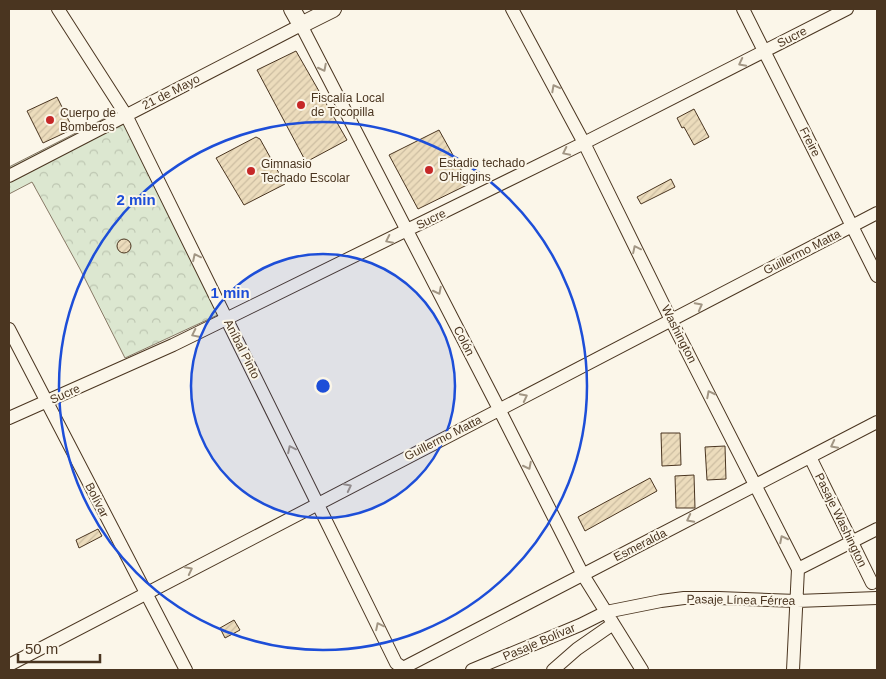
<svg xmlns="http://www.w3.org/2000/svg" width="886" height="679" viewBox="0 0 886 679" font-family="Arial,sans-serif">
  <defs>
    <pattern id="forest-crowns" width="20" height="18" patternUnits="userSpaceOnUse" patternTransform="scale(1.25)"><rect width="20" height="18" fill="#dce7d0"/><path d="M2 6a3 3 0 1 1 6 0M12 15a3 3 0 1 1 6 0" fill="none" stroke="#bec7b2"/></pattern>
    <pattern id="building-hatch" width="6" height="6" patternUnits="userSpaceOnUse" patternTransform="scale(1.25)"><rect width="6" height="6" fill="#ecdcbc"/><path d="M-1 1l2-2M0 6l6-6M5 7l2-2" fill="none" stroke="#ccbda1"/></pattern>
  </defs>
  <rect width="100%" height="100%" fill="#fbf6e9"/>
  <path fill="url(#forest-crowns)" stroke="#887966" d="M 119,111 L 222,313 L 125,358 L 80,269 L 32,182 L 9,194 L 9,167 Z"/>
  <path fill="url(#building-hatch)" stroke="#4a3520" d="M 296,51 L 347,140 L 306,162 L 257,70 Z
    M 57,97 L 73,129 L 43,143 L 27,111 Z
    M 694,109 L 709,137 L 694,145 L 684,127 L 682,128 L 677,118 Z
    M 439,130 L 469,184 L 418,209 L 389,155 Z
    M 256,137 L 260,139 L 285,184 L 244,205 L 216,158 Z
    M 671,179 L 675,187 L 641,204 L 637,197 Z
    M117 246a7 7 0 1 1 14 0a7 7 0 1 1-14 0Z
    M 661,433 L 680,433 L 681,465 L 662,466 Z
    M 725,446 L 726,479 L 707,480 L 705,447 Z
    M 694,475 L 695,508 L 676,508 L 675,476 Z
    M 650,478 L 657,491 L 585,531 L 578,517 Z
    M 98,529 L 102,536 L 79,548 L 76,540 Z
    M 234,620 L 240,630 L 225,638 L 220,628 Z"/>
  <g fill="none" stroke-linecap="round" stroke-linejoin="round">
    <g stroke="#4a3520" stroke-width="14">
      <path id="minor" d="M 58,9 L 126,115 L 396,663 L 403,668 L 877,422
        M 512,9 L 584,143 L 671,320 L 798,569 L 793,670
        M 743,9 L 877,276
        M 9,176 L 301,25 L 499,409 L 583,575 L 642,670
        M 9,329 L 186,670
        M 9,418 L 173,345 L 226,319 L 584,143 L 847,9
        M 810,457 L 872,583
        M 798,569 L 877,529
        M 9,665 L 877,213
        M 472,670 L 580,625 L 606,612 L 661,601 L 684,598 L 719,598 L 797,601 L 877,598
        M 553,670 L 577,649 L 613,624"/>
    </g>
    <g stroke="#4a3520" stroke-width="18">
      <path id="major" d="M 292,9 L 301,25 L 333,9"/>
    </g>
    <use href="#minor" stroke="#fbf6e9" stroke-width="12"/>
    <use href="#major" stroke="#fbf6e9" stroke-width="16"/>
  </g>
  <defs><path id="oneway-chevron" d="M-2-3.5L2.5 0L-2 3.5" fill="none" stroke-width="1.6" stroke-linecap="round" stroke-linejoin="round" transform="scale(1.25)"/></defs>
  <g stroke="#a29684">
    <use href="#oneway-chevron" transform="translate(742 63) rotate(153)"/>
    <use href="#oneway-chevron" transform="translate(323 68) rotate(63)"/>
    <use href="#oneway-chevron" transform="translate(555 88) rotate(-118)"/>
    <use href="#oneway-chevron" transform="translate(566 152) rotate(154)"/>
    <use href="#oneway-chevron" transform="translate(389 240) rotate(154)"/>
    <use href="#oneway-chevron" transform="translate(636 249) rotate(-116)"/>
    <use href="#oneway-chevron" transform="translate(196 257) rotate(-116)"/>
    <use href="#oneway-chevron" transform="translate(438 291) rotate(63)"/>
    <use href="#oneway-chevron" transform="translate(699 306) rotate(-28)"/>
    <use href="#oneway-chevron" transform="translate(195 334) rotate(154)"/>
    <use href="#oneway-chevron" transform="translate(710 394) rotate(-117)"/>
    <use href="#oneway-chevron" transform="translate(524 397) rotate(-27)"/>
    <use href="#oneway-chevron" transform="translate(834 445) rotate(153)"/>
    <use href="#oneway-chevron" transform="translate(291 449) rotate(-116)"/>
    <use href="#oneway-chevron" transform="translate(528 466) rotate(63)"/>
    <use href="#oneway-chevron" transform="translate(348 487) rotate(-27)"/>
    <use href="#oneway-chevron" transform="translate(690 519) rotate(153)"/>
    <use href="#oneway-chevron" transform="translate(783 539) rotate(-117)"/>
    <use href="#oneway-chevron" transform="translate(189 570) rotate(-27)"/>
    <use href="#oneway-chevron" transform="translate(379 626) rotate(-116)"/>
  </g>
  <circle cx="323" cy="386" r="132" fill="#1d4ed8" fill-opacity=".12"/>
  <g fill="none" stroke="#1d4ed8" stroke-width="2.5">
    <circle cx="323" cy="386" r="132"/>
    <circle cx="323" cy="386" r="264"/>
  </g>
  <g fill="#c62828" stroke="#fbf6e9" stroke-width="2">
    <circle cx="301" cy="105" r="5"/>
    <circle cx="50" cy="120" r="5"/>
    <circle cx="429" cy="170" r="5"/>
    <circle cx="251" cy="171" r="5"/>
  </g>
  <g text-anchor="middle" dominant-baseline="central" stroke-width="4" stroke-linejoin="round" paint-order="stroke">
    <g font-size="12" fill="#4a3520" stroke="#fbf6e9">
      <text transform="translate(792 37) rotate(-27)">Sucre</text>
      <text transform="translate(171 92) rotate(-27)">21 de Mayo</text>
      <text transform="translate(810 142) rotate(63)">Freire</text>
      <text transform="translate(431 219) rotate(-26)">Sucre</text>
      <text transform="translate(802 252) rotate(-27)">Guillermo Matta</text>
      <text transform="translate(679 334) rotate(63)">Washington</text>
      <text transform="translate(464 341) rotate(63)">Colón</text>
      <text transform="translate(242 349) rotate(63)">Aníbal Pinto</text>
      <text transform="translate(65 394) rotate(-24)">Sucre</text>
      <text transform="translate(443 438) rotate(-27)">Guillermo Matta</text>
      <text transform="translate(97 500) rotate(63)">Bolívar</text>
      <text transform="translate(841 520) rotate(64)">Pasaje Washington</text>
      <text transform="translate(640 545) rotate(-27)">Esmeralda</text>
      <text transform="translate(741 600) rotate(1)">Pasaje Línea Férrea</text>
      <text transform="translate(539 642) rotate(-23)">Pasaje Bolívar</text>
    </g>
    <g font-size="12" fill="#4a3520" stroke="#fbf6e9" text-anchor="start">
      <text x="311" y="98">Fiscalía Local<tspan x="311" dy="14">de Tocopilla</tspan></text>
      <text x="60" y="113">Cuerpo de<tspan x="60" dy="14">Bomberos</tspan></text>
      <text x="439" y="163">Estadio techado<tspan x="439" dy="14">O'Higgins</tspan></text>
      <text x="261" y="164">Gimnasio<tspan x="261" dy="14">Techado Escolar</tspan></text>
    </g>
  </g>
  <circle cx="323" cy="386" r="8" fill="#1d4ed8" stroke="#fbf6e9" stroke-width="2.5"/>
  <g font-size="15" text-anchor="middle" font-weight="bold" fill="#1d4ed8" stroke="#fbf6e9" stroke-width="4" stroke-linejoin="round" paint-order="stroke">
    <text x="136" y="205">2 min</text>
    <text x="230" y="298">1 min</text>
  </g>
  <rect width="886" height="679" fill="none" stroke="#4a3520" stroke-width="20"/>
  <path d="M18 654v8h82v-8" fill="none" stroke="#4a3520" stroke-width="2.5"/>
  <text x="25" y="654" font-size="15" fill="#4a3520" stroke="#fbf6e9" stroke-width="4" paint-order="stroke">50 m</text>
</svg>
